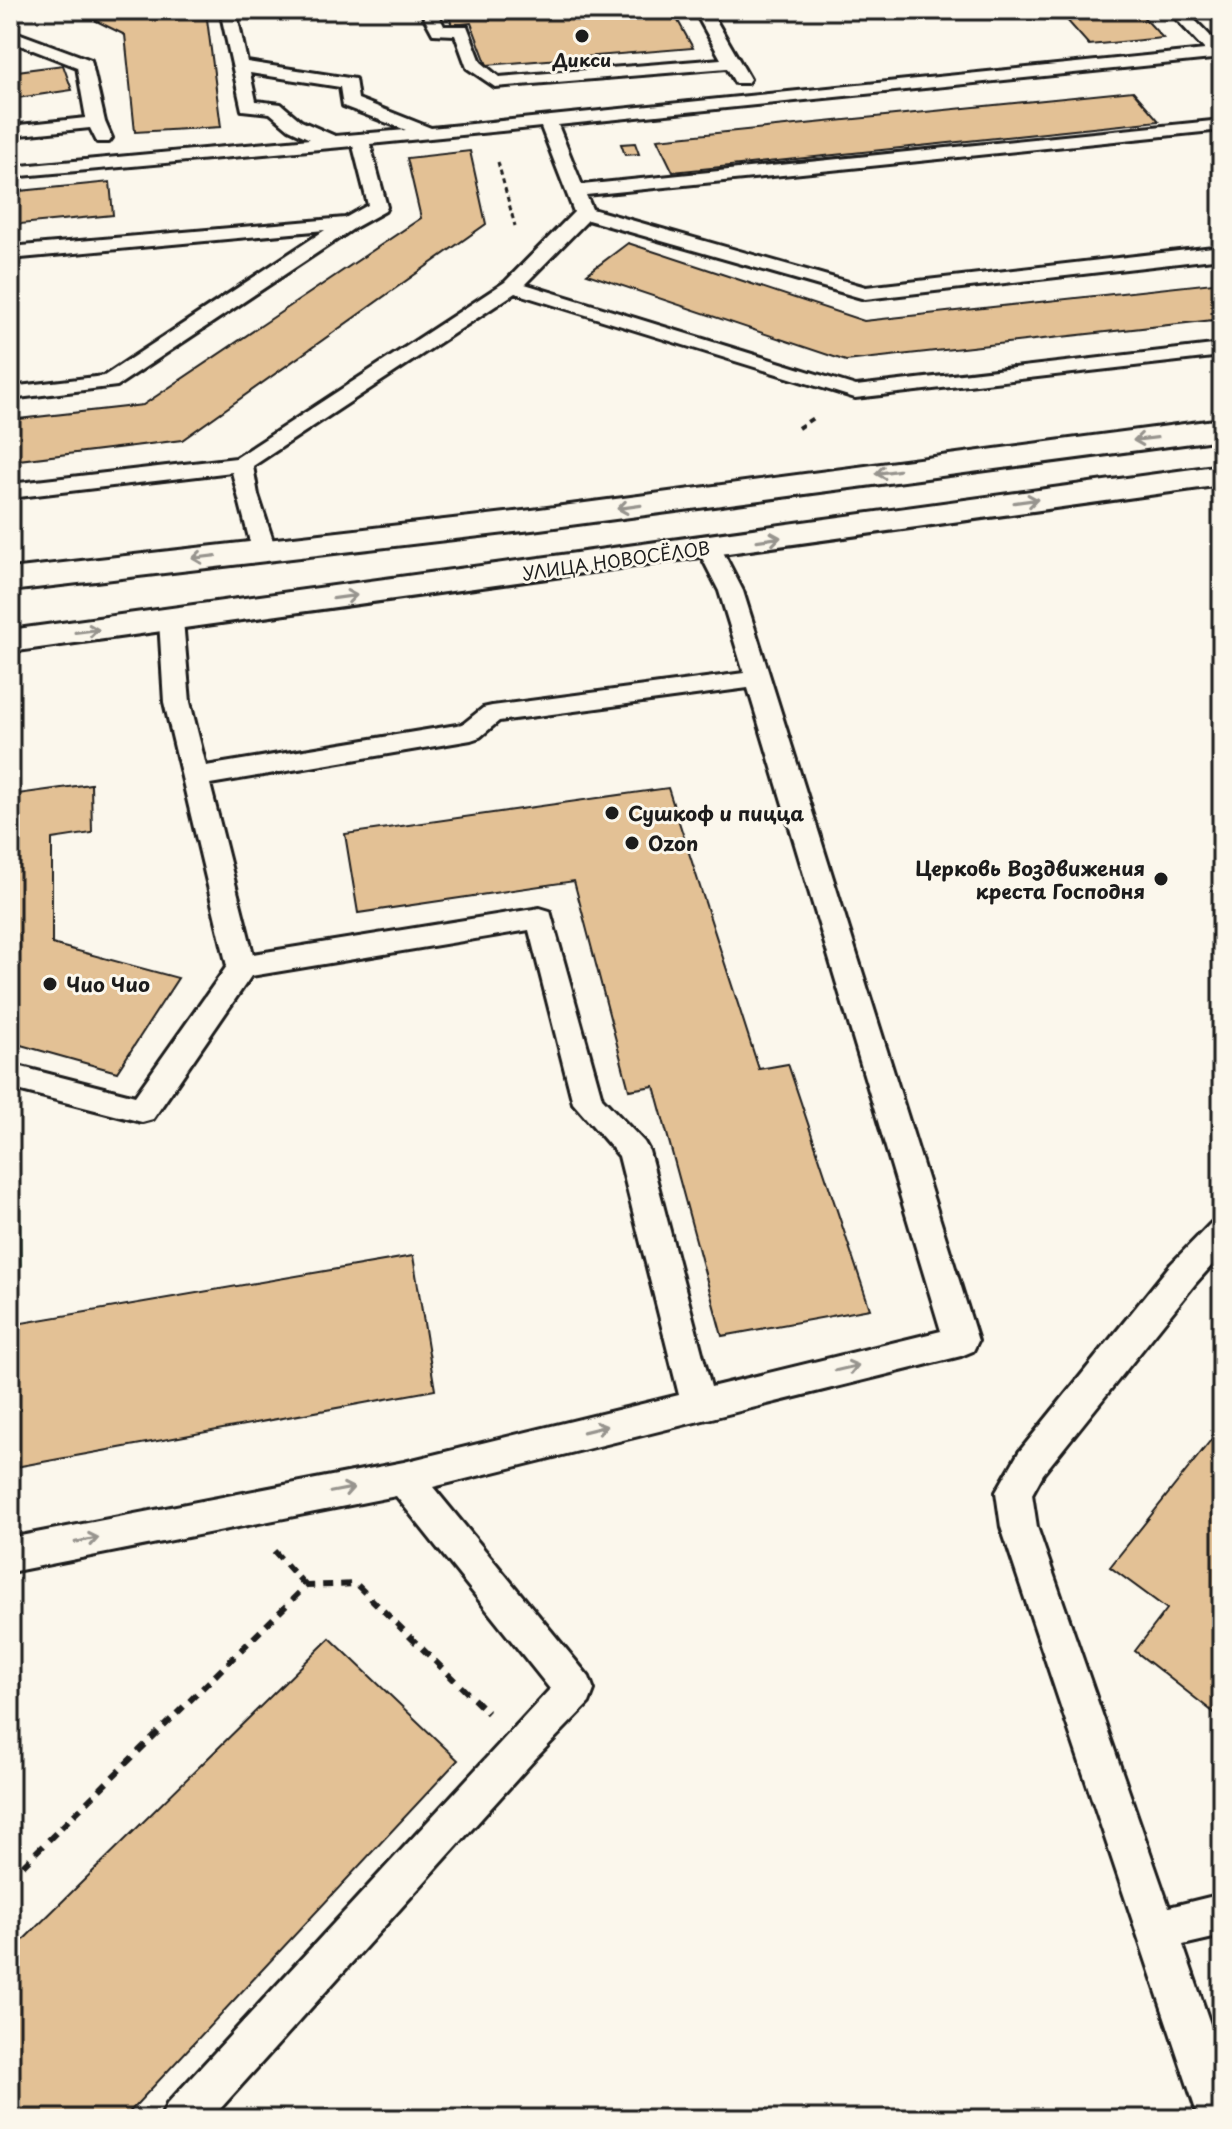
<svg xmlns="http://www.w3.org/2000/svg" width="1232" height="2129" viewBox="0 0 1232 2129" font-family="'Playpen Sans',sans-serif">
  <rect width="100%" height="100%" fill="#fbf7ec"/>
  <filter id="ink" filterUnits="userSpaceOnUse"><feTurbulence type="fractalNoise" baseFrequency=".0125" numOctaves="2"/><feDisplacementMap in="SourceGraphic" scale="16" xChannelSelector="R" yChannelSelector="G"/><feConvolveMatrix kernelMatrix="1 2 1 2 8 2 1 2 1" color-interpolation-filters="sRGB"/></filter>
  <g filter="url(#ink)">
    <path fill="#abf2be" stroke="#64876d" stroke-width="2" d="M 20,1205 L 21,1265 L 10,1267 L 10,1207 Z"/>
    <path fill="#e3c195" stroke="#1c1c1c" stroke-width="2" d="M 74,10 L 187,10 L 207,19 L 221,127 L 135,132 L 125,35 Z
      M 446,10 L 672,10 L 693,48 L 487,65 L 471,23 L 452,25 Z
      M 1058,10 L 1137,10 L 1163,38 L 1089,45 Z
      M 63,65 L 72,90 L 10,99 L 10,72 Z
      M 1133,91 L 1159,121 L 673,172 L 657,139 Z
      M 635,143 L 639,154 L 625,155 L 621,144 Z
      M 470,151 L 486,224 L 182,440 L 10,461 L 10,420 L 143,405 L 421,218 L 407,158 Z
      M 110,182 L 113,215 L 10,225 L 10,192 Z
      M 628,243 L 864,321 L 1222,282 L 1222,319 L 846,361 L 587,274 Z
      M 91,784 L 92,833 L 52,839 L 52,944 L 178,978 L 117,1072 L 10,1042 L 10,795 Z
      M 668,788 L 759,1069 L 788,1064 L 870,1309 L 722,1336 L 654,1086 L 629,1090 L 574,881 L 358,913 L 345,834 Z
      M 413,1256 L 435,1390 L 10,1468 L 10,1325 Z
      M 1222,1426 L 1222,1719 L 1135,1651 L 1167,1609 L 1110,1567 Z
      M 330,1638 L 458,1760 L 123,2119 L 10,2119 L 10,1953 Z"/>
    <g fill="none" stroke-linecap="round" stroke-linejoin="round">
      <g stroke="#1c1c1c" stroke-width="6">
        <path id="service" d="M 220,10 L 236,10 L 247,62 L 355,79 L 358,99 L 431,128 L 1205,50 L 1168,10 L 1185,10 L 1222,48 L 1222,58 L 558,125 L 582,185 L 1222,120 L 1222,130 L 586,195 L 592,209 L 866,287 L 1222,246 L 1222,258 L 865,299 L 588,220 L 525,284 L 856,386 L 1222,344 L 1222,356 L 855,398 L 515,293 L 253,466 L 258,495 L 276,550 L 272,555 L 256,555 L 252,550 L 232,472 L 10,498 L 10,484 L 236,458 L 505,282 L 574,212 L 541,127 L 370,144 L 387,207 L 385,211 L 356,227 L 117,386 L 10,399 L 10,387 L 104,376 L 325,230 L 10,259 L 10,247 L 345,218 L 368,205 L 353,146 L 10,177 L 10,167 L 310,139 L 289,129 L 270,113 L 242,110 ZM 250,73 L 340,87 L 343,106 L 406,130 L 335,136 L 301,121 L 281,104 L 256,101 Z
          M 420,10 L 436,10 L 444,26 L 467,26 L 481,62 L 499,77 L 721,59 L 694,10 L 710,10 L 750,79 L 747,83 L 735,83 L 727,68 L 495,87 L 467,68 L 455,35 L 433,34 Z
          M 10,30 L 91,60 L 105,122 L 112,138 L 109,142 L 97,142 L 90,128 L 10,136 L 10,126 L 86,118 L 77,67 L 10,41 Z
          M 709,541 L 717,543 L 721,548 L 743,591 L 978,1341 L 973,1351 L 961,1356 L 433,1487 L 589,1677 L 594,1690 L 589,1703 L 535,1759 L 211,2119 L 160,2119 L 167,2104 L 550,1689 L 396,1496 L 10,1572 L 10,1538 L 404,1462 L 679,1395 L 619,1156 L 573,1103 L 529,930 L 251,976 L 153,1119 L 142,1122 L 10,1088 L 10,1064 L 135,1096 L 227,966 L 164,702 L 159,620 L 162,615 L 180,615 L 183,620 L 190,702 L 206,766 L 463,724 L 483,708 L 492,706 L 744,673 L 719,591 L 697,548 L 701,543 ZM 748,688 L 941,1331 L 711,1387 L 649,1151 L 644,1142 L 602,1098 L 550,911 L 540,908 L 253,954 L 210,784 L 471,740 L 480,737 L 499,721 Z
          M 1222,1219 L 1222,1254 L 1195,1284 L 1043,1474 L 1032,1494 L 1037,1527 L 1169,1907 L 1222,1894 L 1222,1936 L 1183,1945 L 1222,2059 L 1222,2119 L 1199,2119 L 1001,1527 L 996,1492 L 1019,1452 L 1171,1264 L 1211,1223 Z"/>
      </g>
      <g stroke="#1c1c1c" stroke-width="6">
        <path id="secondary" d="M 1222,419 L 1222,439 L 532,530 L 10,591 L 10,569 L 532,510 Z
          M 1222,465 L 1222,485 L 10,652 L 10,630 Z"/>
      </g>
      <path stroke="#1c1c1c" stroke-width="3" stroke-dasharray="5 4" stroke-linecap="butt" d="M 498,162 L 515,226"/>
      <path stroke="#1c1c1c" stroke-width="4" stroke-dasharray="6 5" stroke-linecap="butt" d="M 798,428 L 813,418"/>
      <path stroke="#1c1c1c" stroke-width="6" stroke-dasharray="10 8" stroke-linecap="butt" d="M 274,1551 L 306,1586
        M 10,1878 L 306,1586 L 356,1584 L 488,1713"/>
      <use href="#service" fill="#fbf7ec" fill-rule="evenodd"/>
      <use href="#secondary" fill="#fbf7ec" fill-rule="evenodd"/>
    </g>
    <defs><path id="oneway-shaft" d="M-6 0H5M1.5-3L5.5 0L1.5 3" fill="none" stroke-width="1.6" stroke-linecap="round" stroke-linejoin="round" transform="scale(2)"/></defs>
    <g stroke="#97948e">
      <use href="#oneway-shaft" transform="translate(1145 439) rotate(173)"/>
      <use href="#oneway-shaft" transform="translate(887 472) rotate(172)"/>
      <use href="#oneway-shaft" transform="translate(1026 501) rotate(-8)"/>
      <use href="#oneway-shaft" transform="translate(629 507) rotate(172)"/>
      <use href="#oneway-shaft" transform="translate(769 539) rotate(-8)"/>
      <use href="#oneway-shaft" transform="translate(204 557) rotate(173)"/>
      <use href="#oneway-shaft" transform="translate(345 597) rotate(-8)"/>
      <use href="#oneway-shaft" transform="translate(87 631) rotate(-7)"/>
      <use href="#oneway-shaft" transform="translate(847 1368) rotate(-13)"/>
      <use href="#oneway-shaft" transform="translate(595 1429) rotate(-14)"/>
      <use href="#oneway-shaft" transform="translate(342 1490) rotate(-11)"/>
      <use href="#oneway-shaft" transform="translate(87 1540) rotate(-11)"/>
    </g>
  </g>
  <g fill="#1c1c1c" stroke="#fbf7ec" stroke-width="3">
    <circle cx="582" cy="36" r="8"/>
    <circle cx="612" cy="813" r="8"/>
    <circle cx="632" cy="843" r="8"/>
    <circle cx="1161" cy="879" r="8"/>
    <circle cx="50" cy="984" r="8"/>
  </g>
  <g text-anchor="middle" dominant-baseline="central" stroke-width="6" stroke-linejoin="round" paint-order="stroke">
    <g font-size="18" font-weight="bold" fill="#1c1c1c" stroke="#fbf7ec">
      <text x="582" y="59">Дикси</text>
    </g>
    <g font-size="18" fill="#1c1c1c" stroke="#fbf7ec">
      <text transform="translate(616 560) rotate(-8)">УЛИЦА НОВОСЁЛОВ</text>
    </g>
    <g font-size="20" font-weight="bold" fill="#1c1c1c" stroke="#fbf7ec" text-anchor="start">
      <text x="628" y="813">Сушкоф и пицца</text>
      <text x="648" y="843">Ozon</text>
      <text x="1145" y="868" text-anchor="end">Церковь Воздвижения<tspan x="1145" dy="23">креста Господня</tspan></text>
      <text x="66" y="984">Чио Чио</text>
    </g>
  </g>
  <rect width="1232" height="2129" fill="none" stroke="#fbf7ec" stroke-width="40"/>
  <rect x="20" y="20" width="1192" height="2089" fill="none" stroke="#1c1c1c" stroke-width="3" filter="url(#ink)"/>
</svg>
